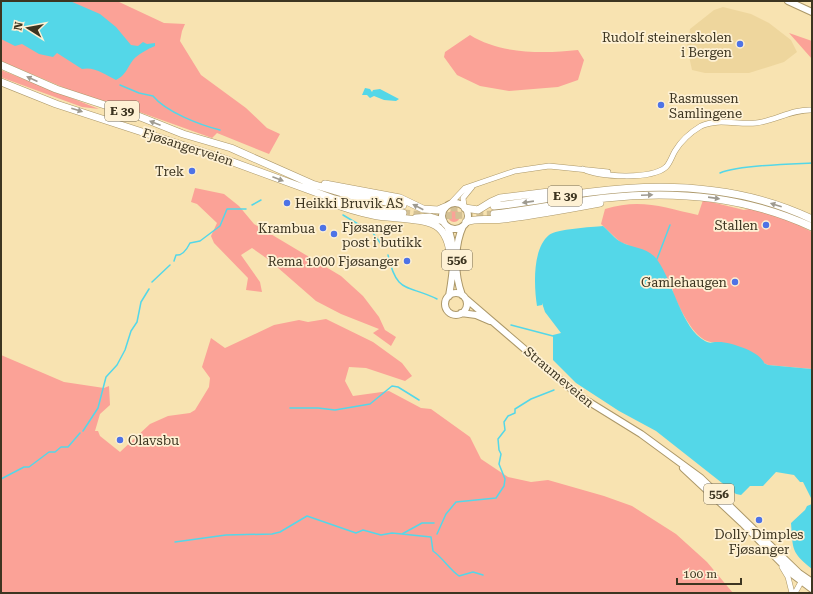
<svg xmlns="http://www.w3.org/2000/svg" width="813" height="594" viewBox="0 0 813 594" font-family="'Roboto Serif',serif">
  <rect width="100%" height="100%" fill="#f8e3b1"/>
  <path fill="#eed69d" d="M 723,7 L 751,14 L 769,23 L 791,40 L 797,52 L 784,62 L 749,73 L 705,73 L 692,70 L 687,47 L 690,29 L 714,10 Z"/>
  <path fill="#fba297" d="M 1,1 L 117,1 L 164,23 L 185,24 L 182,31 L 180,41 L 201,75 L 246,108 L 267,128 L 280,134 L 269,154 L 217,133 L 212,138 L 131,109 L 74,92 L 1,61 Z
    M 789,33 L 812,41 L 812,59 Z
    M 470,35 C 500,54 543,54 578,50 L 584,60 L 578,80 L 558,87 L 509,91 L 480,86 L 457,75 L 444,57 L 445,52 Z
    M 1,70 L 99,109 L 82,107 L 3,78 L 1,77 Z
    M 195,188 L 224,194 L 239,206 L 254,224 L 341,276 L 363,296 L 379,317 L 385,330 L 396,337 L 391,346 L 373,333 L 379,329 L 341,314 L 316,301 L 269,260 L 252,248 L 241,255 L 260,282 L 262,292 L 246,290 L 248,278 L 214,243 L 211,236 L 217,223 L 197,204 L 191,202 Z
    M 703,200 L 744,210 L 753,208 L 785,218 L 812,232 L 812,369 L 768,365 L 718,342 C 697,347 682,312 674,296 C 673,293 673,288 670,285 C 658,270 641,258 628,245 L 620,242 L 601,224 L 605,209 C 640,198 663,207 698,215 Z
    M448 216a6 6 0 1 1 12 0a6 6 0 1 1-12 0Z
    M 326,319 L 373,342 L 402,363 L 412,376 L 405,381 L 366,368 L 349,367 L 345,381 L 353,396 L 389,391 L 421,408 L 431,409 L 470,437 L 481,459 L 508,477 L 531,482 L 548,480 L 604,496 L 632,506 L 676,534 L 707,562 L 733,593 L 1,593 L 1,355 L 64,382 L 104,388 L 109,386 L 110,405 L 100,414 L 95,431 L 98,431 L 100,436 L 120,452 L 150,424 L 168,416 L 190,413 L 195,410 L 209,387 L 210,378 L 202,367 L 211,338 L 225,348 L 274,325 L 299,320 L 308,322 Z"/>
  <path fill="#54d7e8" d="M 1,1 L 70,1 L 100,14 L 116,27 L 131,45 L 138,46 L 143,42 L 147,44 L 155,43 L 155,46 C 148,49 138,54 133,60 C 127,68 126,75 116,80 C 106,75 94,66 82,69 L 57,53 L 53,57 L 39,54 L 22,44 L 15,46 L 1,39 Z
    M 365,88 L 370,89 L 372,92 L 373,90 L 380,89 L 399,99 L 396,101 L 384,100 L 374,96 L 370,98 L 367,95 L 362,95 Z
    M 603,226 C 609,231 615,239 621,242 C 634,249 649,247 658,261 C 673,282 682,329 705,341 C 710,344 712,342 717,342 C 729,341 761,352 764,363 L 768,365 L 812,369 L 812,500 L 803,482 L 800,482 L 794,475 L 776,472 L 763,486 L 750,486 L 741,495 L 736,494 L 656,431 L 619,411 L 576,383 L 553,360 L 553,335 L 561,333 L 545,312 L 542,303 L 542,305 L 537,306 C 534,287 532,249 549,235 C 556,229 592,227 603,226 Z
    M 812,504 L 812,569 C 791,552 793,550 791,523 L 805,510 L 807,506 Z"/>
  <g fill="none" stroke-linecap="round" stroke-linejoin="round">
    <path stroke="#54d7e8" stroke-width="1.5" d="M 120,85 L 139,93 L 153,96 C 166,112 200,125 220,130
      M 720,173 C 738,165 791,164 812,163
      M 252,205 L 261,200
      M 343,215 L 373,233 L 381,244
      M 388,255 C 397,295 407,284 437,299
      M 657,259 L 670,225
      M 174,261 L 176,255 C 182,256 187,249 190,243 L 200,241 L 220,226 L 227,209 L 246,209
      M 152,282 L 170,265
      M 511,325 L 553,336
      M 290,408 L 318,408 L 335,410 L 370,404 L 392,386 L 398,387 L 419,400
      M 83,431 L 98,408 L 106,377 L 117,365 L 125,350 L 131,331 L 137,322 L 141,302 L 149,289
      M 1,479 L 24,467 L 29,467 L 49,452 L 55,452 L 61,447 L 68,447 L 80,433
      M 402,534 L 422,523 L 434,523
      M 437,534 L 446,514 L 456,502 L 496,498 L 504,486 L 505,479 L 499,464 L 501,454 L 499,450 L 498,439 L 505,430 L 504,422 L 508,416 L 515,413 L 515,409 L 531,399 L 554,390
      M 175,542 L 226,535 L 272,534 L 280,532 L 307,516 L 356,533 L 363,530 L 381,535 L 392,533 L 431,537 L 433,551 C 443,558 449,569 459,576 L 473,572 L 483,575"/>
    <path stroke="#d3c094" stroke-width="7" stroke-dasharray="7 3.5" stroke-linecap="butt" d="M 440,208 L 470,208
      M 403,213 L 439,216 L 494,214"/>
    <g stroke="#ac9869" stroke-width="6">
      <path id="secondary" d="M 583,169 C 599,177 651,180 666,167 C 670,163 672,156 675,151 C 681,141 691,132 701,126 C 718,118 738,125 756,123 C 775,121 792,109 812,110
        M 450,204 L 465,188 L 515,171 L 549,166 L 608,172
        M 464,206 L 463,198 L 472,187
        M 782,567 L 788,577 L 792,593
        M 795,593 L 801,582 L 800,578"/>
    </g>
    <g stroke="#ac9869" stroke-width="8">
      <path id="primary" d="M 788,1 L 812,12
        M442 216a13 13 0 1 1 26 0a13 13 0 1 1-26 0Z
        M 447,226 C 457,248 453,273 449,296
        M445 304a11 11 0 1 1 22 0a11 11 0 1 1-22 0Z
        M 462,295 C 454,274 454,246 463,226
        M 465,298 L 578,395 L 641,434 L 701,478 L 799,573 L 812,582
        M 461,313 L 476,315 L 490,321
        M 683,468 L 742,523 L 792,574 L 812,589"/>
    </g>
    <g stroke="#ac9869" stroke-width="8">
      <path id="highway" d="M 1,65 L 56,89 L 138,116 L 183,134 L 231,148 L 312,184 L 349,195 L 403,205
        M 1,82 L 56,104 L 222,158 L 334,199 L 367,207 L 403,213
        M 325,184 L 400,198 L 423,209 L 438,210 L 445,207
        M 326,201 C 342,207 357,212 373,215 C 390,219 427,217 439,228 C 449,237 450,252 452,265
        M 494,206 C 527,203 558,196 591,192 C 666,182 743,186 812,219
        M 465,208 L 478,210 L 491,202 L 500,198 L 557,191 L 578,190
        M 494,214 C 532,210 569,202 606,198 C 677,190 747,197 812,227
        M 416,218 L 430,217 L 443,221
        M 466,222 C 478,217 491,221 503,219 C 536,215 568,209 600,203"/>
    </g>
    <use href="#secondary" stroke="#fff" stroke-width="5"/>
    <use href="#primary" stroke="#fff" stroke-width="6"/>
    <use href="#highway" stroke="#fff" stroke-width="7"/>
  </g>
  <defs><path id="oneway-solid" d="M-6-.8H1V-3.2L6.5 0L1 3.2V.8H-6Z"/></defs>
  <g fill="#9e9a90">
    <use href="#oneway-solid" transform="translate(32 79) rotate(-156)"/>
    <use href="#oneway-solid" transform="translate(77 110) rotate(18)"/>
    <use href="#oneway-solid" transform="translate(155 123) rotate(-159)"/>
    <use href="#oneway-solid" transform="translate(278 179) rotate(21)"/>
    <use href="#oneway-solid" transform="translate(647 195) rotate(-2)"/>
    <use href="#oneway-solid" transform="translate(714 198) rotate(8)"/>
    <use href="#oneway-solid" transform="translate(528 202) rotate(172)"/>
    <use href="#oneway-solid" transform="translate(776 205) rotate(-162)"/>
    <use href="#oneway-solid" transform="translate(418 207) rotate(-153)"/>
  </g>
  <g fill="#4e73e6" stroke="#fef1d4" stroke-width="1.5">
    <circle cx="740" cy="44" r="4"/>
    <circle cx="661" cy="105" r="4"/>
    <circle cx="192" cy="171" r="4"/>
    <circle cx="287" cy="203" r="4"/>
    <circle cx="766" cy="225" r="4"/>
    <circle cx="323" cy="228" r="4"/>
    <circle cx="334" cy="234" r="4"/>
    <circle cx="407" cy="261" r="4"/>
    <circle cx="735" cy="282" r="4"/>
    <circle cx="120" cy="440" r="4"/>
    <circle cx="759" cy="520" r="4"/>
  </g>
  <g text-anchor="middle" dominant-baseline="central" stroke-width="3.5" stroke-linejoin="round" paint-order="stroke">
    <g fill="#fef1d4" stroke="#776d57" stroke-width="1">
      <rect x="105" y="101" width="34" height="20" rx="3"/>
      <rect x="548" y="186" width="34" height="20" rx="3"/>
      <rect x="442" y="250" width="30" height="20" rx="3"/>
      <rect x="704" y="484" width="30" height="20" rx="3"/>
    </g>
    <g font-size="12" font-weight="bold" fill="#3d3521">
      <text x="122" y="111">E 39</text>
      <text x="565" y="196">E 39</text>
      <text x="457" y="260">556</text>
      <text x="719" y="494">556</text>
    </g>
    <g font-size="13" fill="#3d3521" stroke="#fef1d4" text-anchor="end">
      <text x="732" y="37">Rudolf steinerskolen<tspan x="732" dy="15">i Bergen</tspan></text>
      <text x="669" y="98" text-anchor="start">Rasmussen<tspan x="669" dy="15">Samlingene</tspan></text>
      <text x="184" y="171">Trek</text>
      <text x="295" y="203" text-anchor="start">Heikki Bruvik AS</text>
      <text x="758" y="225">Stallen</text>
      <text x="342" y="227" text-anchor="start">Fjøsanger<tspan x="342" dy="15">post i butikk</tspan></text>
      <text x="315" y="228">Krambua</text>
      <text x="399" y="261">Rema 1000 Fjøsanger</text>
      <text x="727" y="282">Gamlehaugen</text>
      <text x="128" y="440" text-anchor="start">Olavsbu</text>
      <text x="759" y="534" text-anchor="middle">Dolly Dimples<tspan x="759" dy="15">Fjøsanger</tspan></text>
    </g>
    <g font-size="13" fill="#3d3521" stroke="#fef1d4">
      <text transform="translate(188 147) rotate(18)">Fjøsangerveien</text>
      <text transform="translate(559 377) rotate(40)">Straumeveien</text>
    </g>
  </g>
  <rect width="813" height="594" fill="none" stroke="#3d3521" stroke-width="4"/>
  <g transform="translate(28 28) rotate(281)" stroke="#fef1d4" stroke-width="3" paint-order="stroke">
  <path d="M0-3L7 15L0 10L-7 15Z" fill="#3d3521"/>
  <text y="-6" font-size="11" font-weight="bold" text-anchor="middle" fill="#3d3521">N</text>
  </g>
  <path d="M677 578v6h64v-6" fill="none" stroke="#3d3521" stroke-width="2"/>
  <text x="683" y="578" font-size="12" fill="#3d3521" stroke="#fef1d4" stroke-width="3" paint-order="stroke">100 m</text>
</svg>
